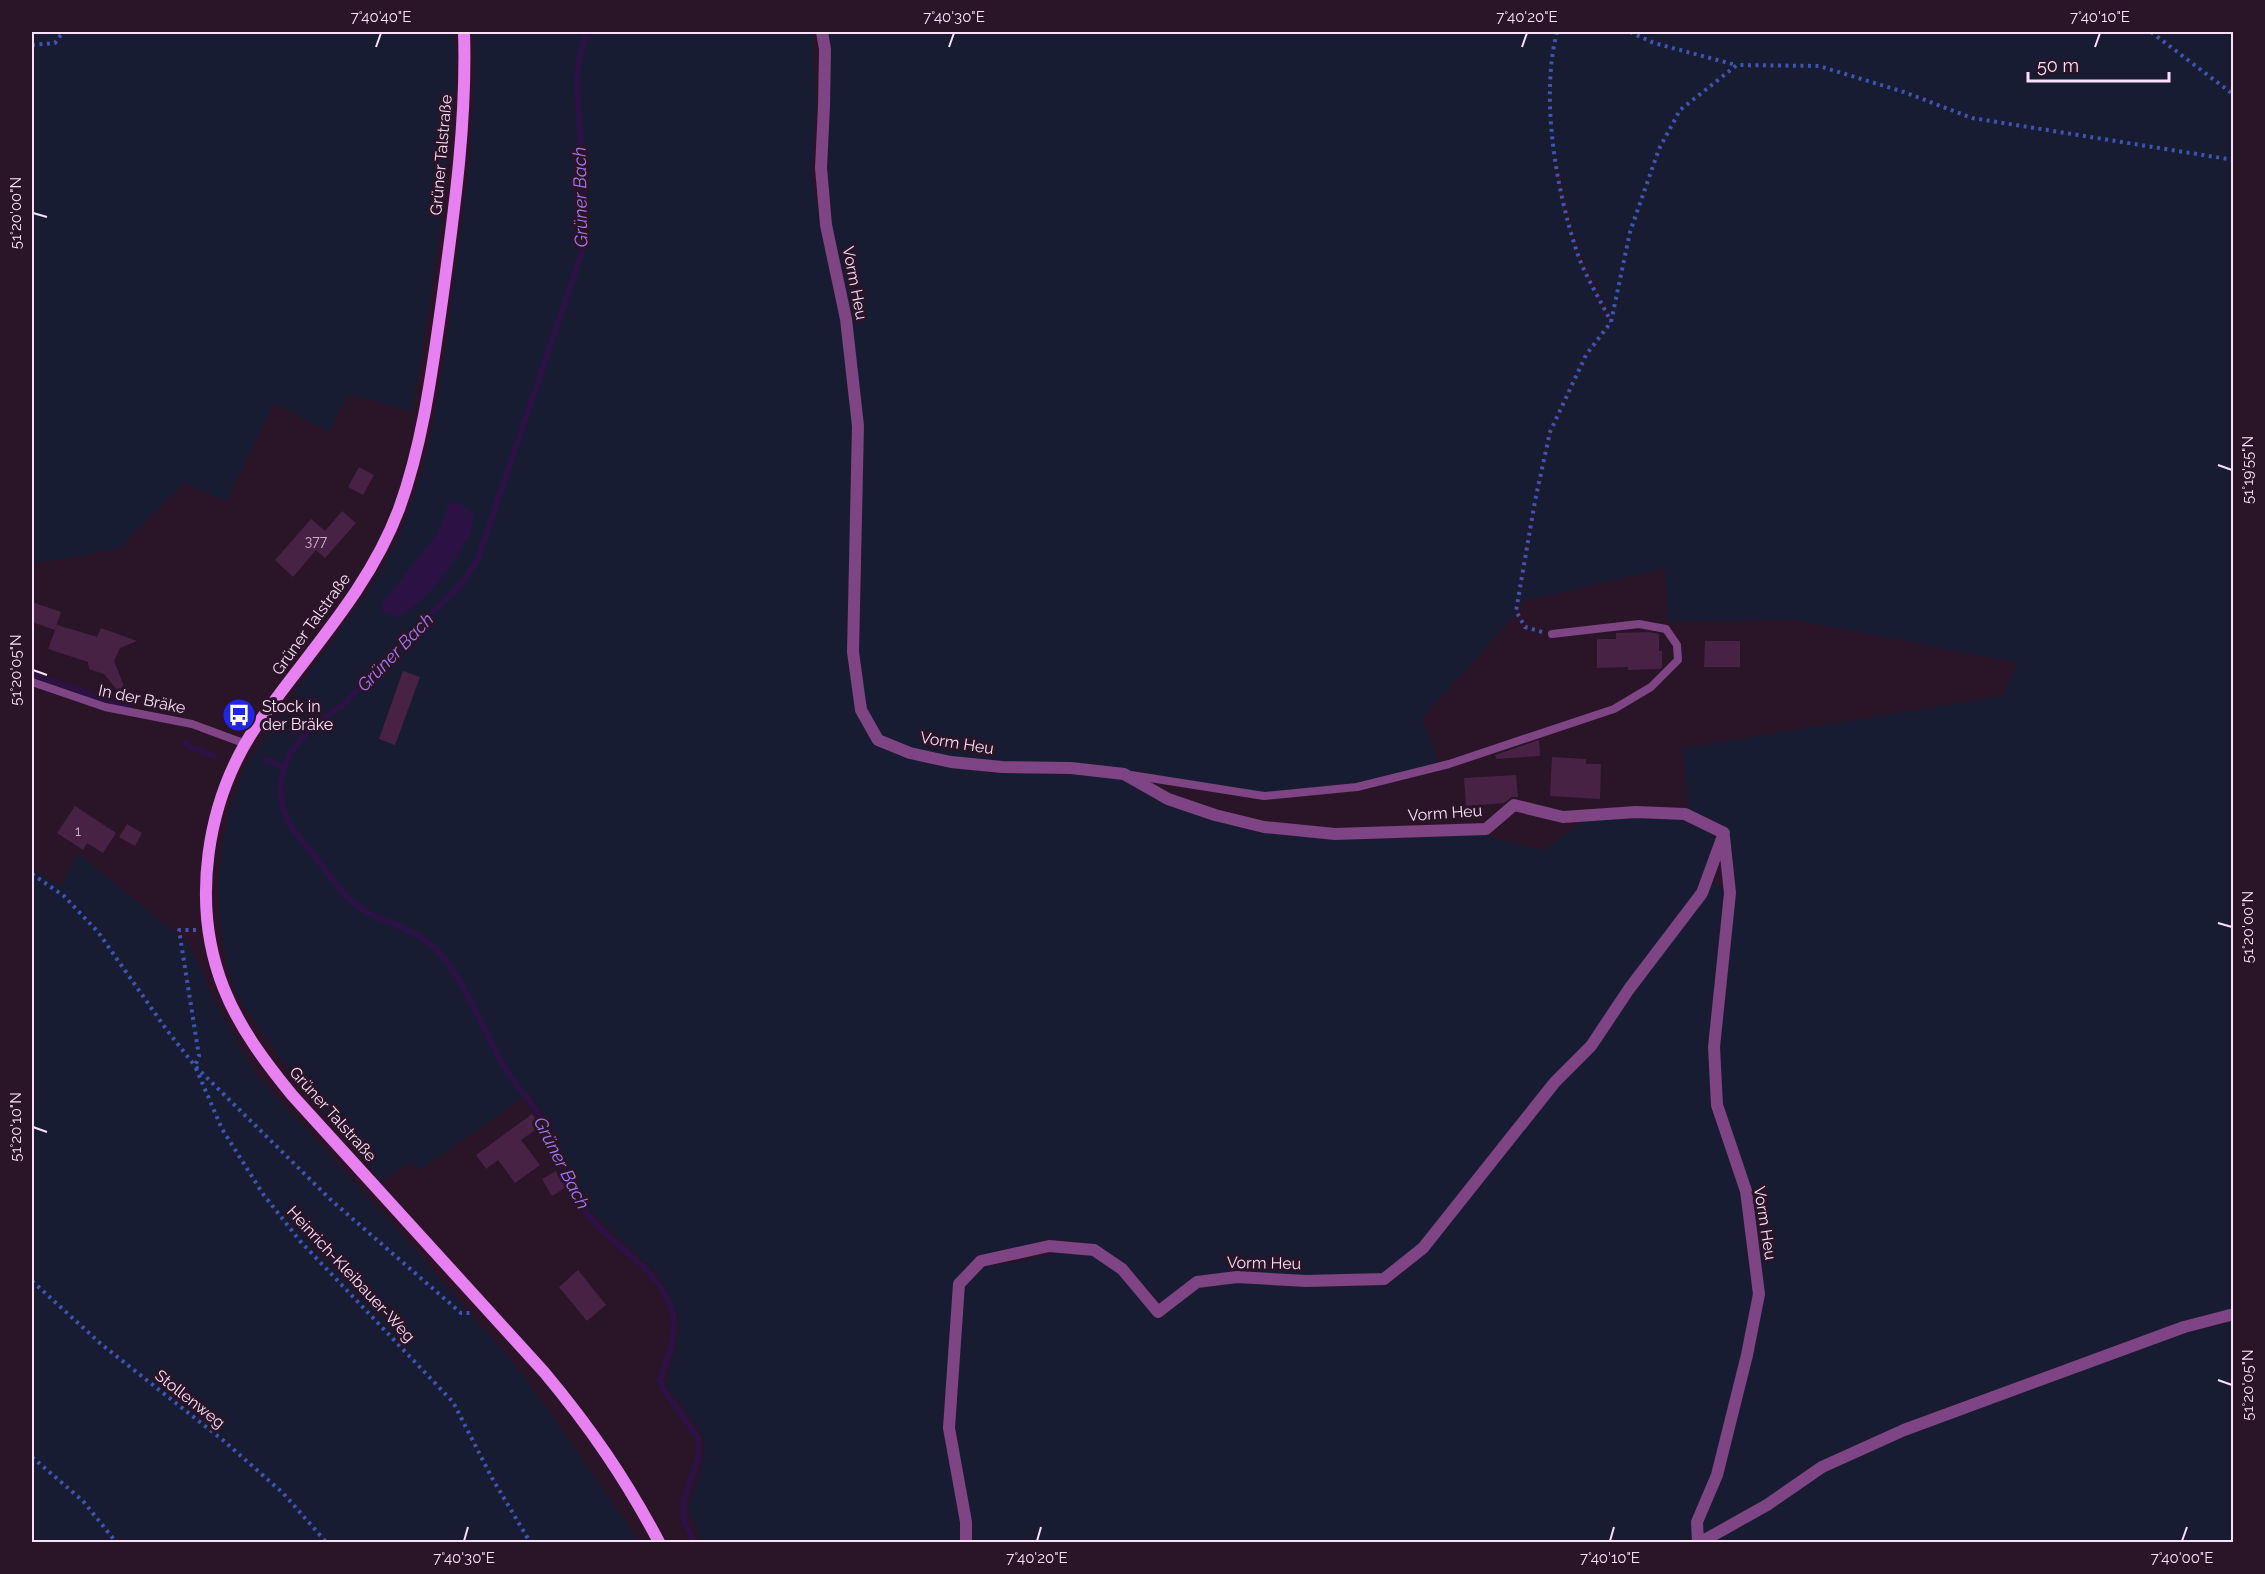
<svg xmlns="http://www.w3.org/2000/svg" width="2265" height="1574" viewBox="0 0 2265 1574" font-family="Raleway,sans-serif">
  <rect width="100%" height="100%" fill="#291428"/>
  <path fill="#181c33" d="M 32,32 L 454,32 C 456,109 447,184 436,261 C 428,311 421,361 412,411 L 349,394 L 329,432 L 274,403 L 226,501 L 184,483 L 118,549 L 32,564 Z
    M 474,32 L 812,32 L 816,104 L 811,177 L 843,320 L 855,426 L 859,709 L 878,740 L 910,755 L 1124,776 L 1263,829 L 1488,831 L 1490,837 L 1544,850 L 1587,818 L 1683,819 L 1718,837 L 1699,890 L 1588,1044 L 1420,1245 L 1382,1275 L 1308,1278 L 1239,1273 L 1193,1277 L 1161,1303 L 1126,1265 L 1090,1243 L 1048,1239 L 977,1260 L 954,1282 L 944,1428 L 961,1523 L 961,1542 L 703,1542 L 688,1510 C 693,1493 708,1459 704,1443 C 700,1422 678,1402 666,1385 L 679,1333 L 679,1319 L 672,1300 L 658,1274 L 589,1210 L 572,1179 L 550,1122 L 529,1093 L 420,1170 L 411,1162 L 381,1181 C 338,1130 292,1079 256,1022 C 248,1011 237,998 233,985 C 217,934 214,880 226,829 C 231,807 237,781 248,763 C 272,723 300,686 327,648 C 352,614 378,581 396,542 C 434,460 443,366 455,277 C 465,196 478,113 474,32 Z
    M 826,32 L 2233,32 L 2233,1309 C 2157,1330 2082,1357 2010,1390 L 2018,1394 L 2185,1332 L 2233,1318 L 2233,1542 L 972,1542 L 971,1519 L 955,1429 L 955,1399 L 965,1287 L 984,1266 L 1011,1263 L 1056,1253 L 1091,1254 L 1118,1271 L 1159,1319 L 1198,1287 L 1239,1282 L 1308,1288 L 1389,1285 L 1426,1252 L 1558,1085 L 1595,1047 L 1633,990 L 1715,881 L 1724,891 L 1709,1048 L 1714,1106 L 1743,1192 L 1754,1292 L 1744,1359 L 1749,1355 L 1762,1293 L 1748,1189 L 1720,1103 L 1716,1048 L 1734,891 L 1728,831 L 1688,809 L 1683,748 L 2003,696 L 2018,663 L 1795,620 L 1668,622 L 1665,568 L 1524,601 L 1518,612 L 1536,501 L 1551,432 L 1587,355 L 1612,320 L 1578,250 L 1558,167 L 1553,157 L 1554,167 L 1576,253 L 1609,322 L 1586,354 L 1549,431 L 1534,501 L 1515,611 L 1516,614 L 1422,718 L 1440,765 L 1355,784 L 1263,794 L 1172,781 L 1110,767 L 1003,763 L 953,758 L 911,750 L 884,739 L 864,710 L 856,652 L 861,429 L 848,319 L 829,226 L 824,168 L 827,107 L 828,50 Z
    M 78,853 L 190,945 L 213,998 L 255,1073 L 390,1221 L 526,1378 L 640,1542 L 32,1542 L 32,870 L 61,885 Z"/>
  <path fill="#2c1145" d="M 449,503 L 459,503 L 474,515 C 473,522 472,531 468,537 C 453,565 426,603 398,617 L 383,612 L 381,605 L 387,597 L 437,534 Z"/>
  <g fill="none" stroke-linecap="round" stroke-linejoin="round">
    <path stroke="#2c1145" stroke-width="6" d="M 587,32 L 579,59 L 577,80 L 585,221 L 584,246 L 478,559 L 461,584 L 343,705 C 302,731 265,767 287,819 C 293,833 308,846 317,859 C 330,876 343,897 362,909 C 390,926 422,930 443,957 C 467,987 484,1030 502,1063 C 515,1086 534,1104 547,1126 C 563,1155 568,1190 589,1216 C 616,1250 662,1269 673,1315 C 678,1336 666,1360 660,1380 L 662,1387 L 698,1438 L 699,1456 L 684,1499 L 684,1520 L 694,1542
      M 32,674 L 130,708
      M 185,742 L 189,747 L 215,756
      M 266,760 L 285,767"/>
  </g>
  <path fill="#482245" d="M 359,467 L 374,475 L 363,495 L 348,487 Z
    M 342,511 L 356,523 L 325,558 L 316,550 L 293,577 L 275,560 L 311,519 L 325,531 Z
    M 32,602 L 61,612 L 55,630 L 32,622 Z
    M 57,625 L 97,637 L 101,628 L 137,641 L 120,648 L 114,661 L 129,699 L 126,701 L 104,674 L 89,669 L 88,662 L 48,649 Z
    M 1649,632 L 1659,634 L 1659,651 L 1662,651 L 1662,667 L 1660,669 L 1628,670 L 1628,667 L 1597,668 L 1597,639 L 1616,639 L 1616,633 Z
    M 1705,641 L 1740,641 L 1740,667 L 1704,667 Z
    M 403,671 L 420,677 L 395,745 L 379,739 Z
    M 1539,740 L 1540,756 L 1496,759 L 1495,755 Z
    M 1552,757 L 1586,759 L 1586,764 L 1601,764 L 1600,799 L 1550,796 Z
    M 1516,775 L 1518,797 L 1512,797 L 1504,803 L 1466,806 L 1464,778 Z
    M 75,806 L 116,833 L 103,853 L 87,843 L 83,850 L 57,833 Z
    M 127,824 L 142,833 L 135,846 L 119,837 Z
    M 532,1114 L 541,1126 L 521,1140 L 540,1165 L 515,1183 L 498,1160 L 486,1169 L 476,1155 Z
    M 556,1171 L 566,1187 L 552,1196 L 542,1179 Z
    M 578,1270 L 606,1305 L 587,1321 L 559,1287 Z"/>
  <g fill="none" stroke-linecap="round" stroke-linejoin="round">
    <path stroke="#3f53b1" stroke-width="4" stroke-dasharray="3 4.5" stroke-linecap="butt" d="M 1557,32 C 1540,97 1556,189 1577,252 C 1585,276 1600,299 1611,322
      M 1630,32 L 1654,43 L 1736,65
      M 2151,32 L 2234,95
      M 32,45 L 55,43 L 63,32
      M 1542,632 L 1525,627 L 1516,611 L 1535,501 L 1550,432 L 1586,355 L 1611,322 L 1630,232 L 1659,149 L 1680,110 L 1737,65 L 1819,66 L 1904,92 L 1972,118 L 2234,160
      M 32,874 L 64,896 L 98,932 L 166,1029 L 195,1066 L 331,1200 L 461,1313 L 470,1313
      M 196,930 L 179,930 L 199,1056 L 195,1066 L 222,1129 L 263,1194 L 300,1241 L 453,1402 L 492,1478 L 530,1542
      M 32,1281 L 101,1344 L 224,1441 L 283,1493 L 326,1542
      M 32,1457 L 83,1501 L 116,1542"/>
    <path stroke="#7e4483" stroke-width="8" d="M 32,682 L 105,707 L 192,724 L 246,744
      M 1131,775 L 1264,796 L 1357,787 L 1449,764 L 1614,709 L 1651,687 L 1678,660 L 1677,645 L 1666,629 L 1639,624 L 1552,634"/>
    <path stroke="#7e4483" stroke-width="12" d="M 822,32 L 825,49 L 824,106 L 821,168 L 826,225 L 846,319 L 858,426 L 853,652 L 861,710 L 878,740 L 910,753 L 951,762 L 1002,767 L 1071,768 L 1124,774 L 1168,799 L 1215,815 L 1264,827 L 1335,834 L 1486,829 L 1514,805 L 1563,817 L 1636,812 L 1685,814 L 1724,833
      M 966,1542 L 966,1522 L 949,1428 L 959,1284 L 981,1261 L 1049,1246 L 1094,1250 L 1122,1269 L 1158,1312 L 1197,1282 L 1237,1277 L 1306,1281 L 1384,1279 L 1423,1248 L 1555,1082 L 1591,1046 L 1629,989 L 1702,893 L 1724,833
      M 1698,1542 L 1697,1522 L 1717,1475 L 1747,1355 L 1759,1294 L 1746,1191 L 1717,1105 L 1714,1047 L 1730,893 L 1724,837
      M 1701,1542 L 1767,1505 L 1822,1467 L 1904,1430 L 2184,1327 L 2234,1314"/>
    <path stroke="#e781f1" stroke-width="12" d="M 464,32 C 467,122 454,212 442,301 C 432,371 423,443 399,509 C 368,592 306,654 257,725 C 206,800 190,904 224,989 C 240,1029 266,1063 292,1095 L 544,1372 C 590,1427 625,1478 659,1542"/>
  </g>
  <path fill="none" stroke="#fbe0fc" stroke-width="2" d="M 376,47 L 381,33M 949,47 L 954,33M 1522,47 L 1527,33M 2095,47 L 2100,33M 33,213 L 47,217M 2218,465 L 2232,470M 33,670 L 47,675M 2218,923 L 2232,927M 33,1127 L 47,1132M 2218,1380 L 2232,1385M 464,1541 L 468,1527M 1037,1541 L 1041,1527M 1610,1541 L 1614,1527M 2182,1541 L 2187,1527"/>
  <defs>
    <g id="bus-disc" transform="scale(1.725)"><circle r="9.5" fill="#2125e6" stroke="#291428"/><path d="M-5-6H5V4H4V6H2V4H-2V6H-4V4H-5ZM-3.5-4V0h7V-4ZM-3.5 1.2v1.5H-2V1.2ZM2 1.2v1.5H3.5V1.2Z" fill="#fff"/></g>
  </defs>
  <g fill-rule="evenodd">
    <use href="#bus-disc" x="239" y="715"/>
  </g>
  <g text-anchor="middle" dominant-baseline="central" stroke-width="6" stroke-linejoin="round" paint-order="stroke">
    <g font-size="14" fill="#ceb0ce">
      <text x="316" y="541">377</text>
      <text x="78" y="831">1</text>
    </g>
    <g font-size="16" fill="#fbe0fc" stroke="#291428">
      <text transform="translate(441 155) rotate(-85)">Grüner Talstraße</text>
      <text transform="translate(855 283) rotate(79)">Vorm Heu</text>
      <text transform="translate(311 624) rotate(-54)">Grüner Talstraße</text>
      <text transform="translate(142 699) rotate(12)">In der Bräke</text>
      <text transform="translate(957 743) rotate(9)">Vorm Heu</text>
      <text transform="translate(1445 813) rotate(-4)">Vorm Heu</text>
      <text transform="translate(333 1114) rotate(48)">Grüner Talstraße</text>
      <text transform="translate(1765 1223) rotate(81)">Vorm Heu</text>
      <text transform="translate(1264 1263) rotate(1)">Vorm Heu</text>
      <text transform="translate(351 1274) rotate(47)">Heinrich-Kleibauer-Weg</text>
      <text transform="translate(190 1399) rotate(38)">Stollenweg</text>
    </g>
    <g font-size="16" fill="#fbe0fc" stroke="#291428" text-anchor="start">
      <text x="262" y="706">Stock in<tspan x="262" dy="18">der Bräke</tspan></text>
    </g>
    <g font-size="18" font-style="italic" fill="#a279f0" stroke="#291428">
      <text transform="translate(580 197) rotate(-91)">Grüner Bach</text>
      <text transform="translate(395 652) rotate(-46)">Grüner Bach</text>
      <text transform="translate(562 1163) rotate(63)">Grüner Bach</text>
    </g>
  </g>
  <rect width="2265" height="1574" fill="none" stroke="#291428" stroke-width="66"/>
  <path d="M2028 72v9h141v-9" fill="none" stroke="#fbe0fc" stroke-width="3"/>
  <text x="2037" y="72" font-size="18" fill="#fbe0fc" stroke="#291428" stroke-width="4.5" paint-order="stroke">50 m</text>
  <rect x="33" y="33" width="2199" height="1508" fill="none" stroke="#fbe0fc" stroke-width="2"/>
  <g font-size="15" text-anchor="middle" fill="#fbe0fc">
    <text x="381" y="22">7°40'40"E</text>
    <text x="954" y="22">7°40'30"E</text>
    <text x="1527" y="22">7°40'20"E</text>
    <text x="2100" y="22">7°40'10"E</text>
    <text transform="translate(16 213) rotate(-90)" y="5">51°20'00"N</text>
    <text transform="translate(2248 470) rotate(-90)" y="5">51°19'55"N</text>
    <text transform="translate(16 670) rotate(-90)" y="5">51°20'05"N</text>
    <text transform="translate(2248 927) rotate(-90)" y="5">51°20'00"N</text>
    <text transform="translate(16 1127) rotate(-90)" y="5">51°20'10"N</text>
    <text transform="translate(2248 1385) rotate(-90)" y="5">51°20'05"N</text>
    <text x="464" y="1563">7°40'30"E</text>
    <text x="1037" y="1563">7°40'20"E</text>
    <text x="1610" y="1563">7°40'10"E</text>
    <text x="2182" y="1563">7°40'00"E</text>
  </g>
</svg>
